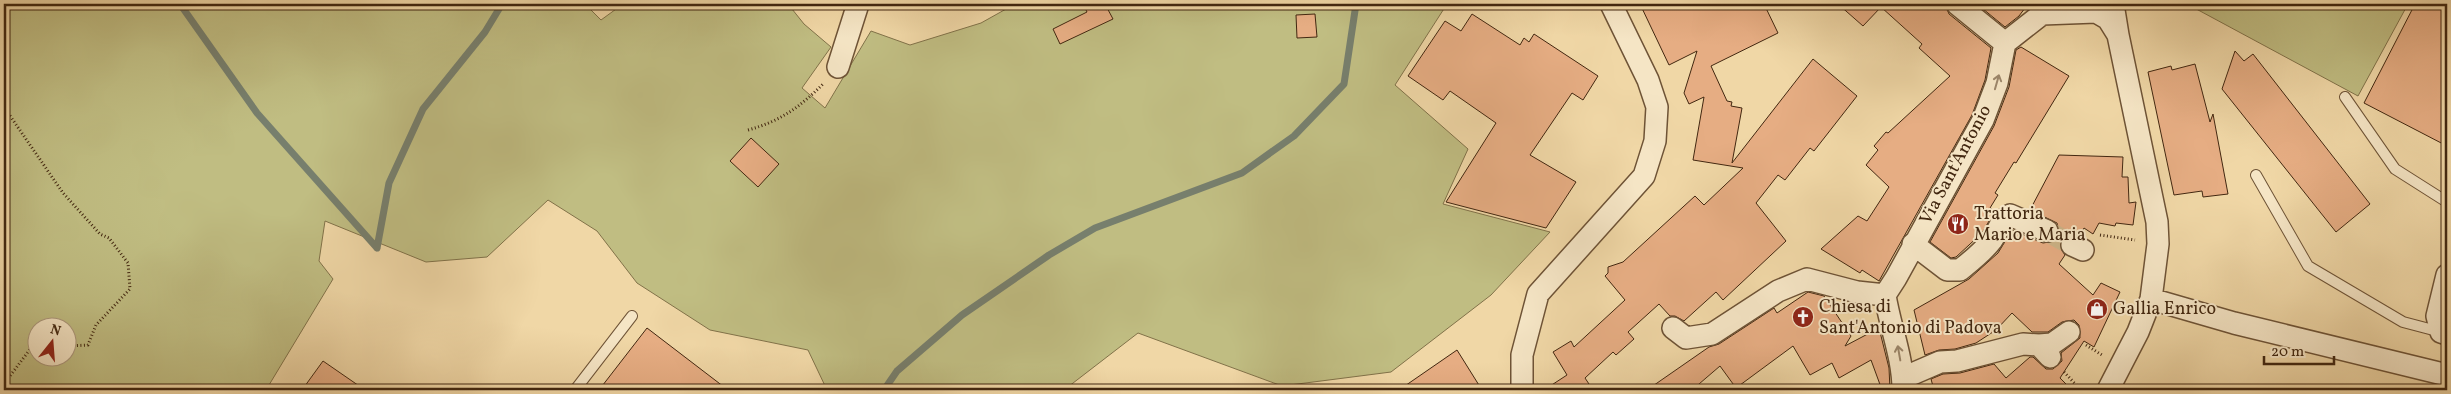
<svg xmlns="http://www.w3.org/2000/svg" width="2451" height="394" viewBox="0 0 2451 394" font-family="Vollkorn,serif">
  <rect width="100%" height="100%" fill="#f0d7a6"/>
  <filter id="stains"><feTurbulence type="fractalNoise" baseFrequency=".004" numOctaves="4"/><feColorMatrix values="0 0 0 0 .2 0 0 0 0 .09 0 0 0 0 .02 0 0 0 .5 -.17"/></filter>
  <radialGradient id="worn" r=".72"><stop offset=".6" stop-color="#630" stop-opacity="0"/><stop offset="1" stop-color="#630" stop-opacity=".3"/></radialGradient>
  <path fill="#c0bd82" stroke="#817249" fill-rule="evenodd" d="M 4,4 L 585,4 L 601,20 L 623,4 L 788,4 L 804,24 L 831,47 L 802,88 L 825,108 L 871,31 L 910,45 L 981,23 L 1015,4 L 1447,4 L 1395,85 L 1468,149 L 1443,204 L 1550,232 L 1491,295 L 1391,372 L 1282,386 L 1138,333 L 1064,390 L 827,390 L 808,350 L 710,330 L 637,283 L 597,231 L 548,200 L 487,257 L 426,262 L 325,221 L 319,261 L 333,279 L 266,390 L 4,390 ZM 38,326 L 68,326 L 68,356 L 38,356 Z
    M 2187,4 L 2408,4 L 2358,96 Z"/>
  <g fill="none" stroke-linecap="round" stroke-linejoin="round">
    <path stroke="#777f6d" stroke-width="7" d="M 180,4 L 257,113 L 377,248
      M 377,248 L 389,183 L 423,109 L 485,32 L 502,4
      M 884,390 L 897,371 L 962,315 L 1049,255 L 1095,228 L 1242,173 L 1294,136 L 1344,84 L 1356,4"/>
  </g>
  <path fill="#e6ad83" stroke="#422710" d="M 1083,4 L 1105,4 L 1113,19 L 1060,44 L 1053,29 L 1087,12 Z
    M 1640,4 L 1764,4 L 1778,33 L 1711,66 L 1727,101 L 1732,102 L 1731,106 L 1742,108 L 1732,163 L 1813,59 L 1857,96 L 1814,151 L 1810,148 L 1785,180 L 1778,175 L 1756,203 L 1786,241 L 1723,300 L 1716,292 L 1684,321 L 1675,316 L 1670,316 L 1659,304 L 1628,332 L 1634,339 L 1616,355 L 1613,352 L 1585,378 L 1593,390 L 1544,390 L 1567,375 L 1553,352 L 1571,341 L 1574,347 L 1625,300 L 1605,276 L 1608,273 L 1608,267 L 1623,262 L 1695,196 L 1704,205 L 1743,168 L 1693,160 L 1704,97 L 1689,104 L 1684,93 L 1697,51 L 1669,65 Z
    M 1838,4 L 1945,4 L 1949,14 L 1991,48 L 1985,80 L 1972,115 L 1879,281 L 1862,270 L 1860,273 L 1821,249 L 1858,216 L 1867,221 L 1889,187 L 1866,165 L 1878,150 L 1874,146 L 1886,132 L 1888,133 L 1950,76 L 1919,48 L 1922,44 L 1881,7 L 1863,26 Z
    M 1977,4 L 2028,4 L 2019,16 L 2005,27 Z
    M 2415,4 L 2447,4 L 2447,146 L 2364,103 Z
    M 1315,14 L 1317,37 L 1297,38 L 1296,15 Z
    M 1472,14 L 1520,45 L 1524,38 L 1529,42 L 1534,34 L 1598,76 L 1583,100 L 1572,93 L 1530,155 L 1576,182 L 1546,228 L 1446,202 L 1496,123 L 1450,91 L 1443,100 L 1408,76 L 1445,21 L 1461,31 Z
    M 2021,47 L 2069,76 L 2016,163 L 2014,162 L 1995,193 L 1998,195 L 1990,208 L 1995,211 L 1982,233 L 1956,257 L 1951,258 L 1930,242 L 1994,126 L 2009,87 L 2016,50 Z
    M 2235,51 L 2244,61 L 2253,54 L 2370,204 L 2336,232 L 2222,89 Z
    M 2195,64 L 2210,122 L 2213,114 L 2228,194 L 2203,197 L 2202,191 L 2174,195 L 2148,72 L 2171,66 L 2172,70 Z
    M 751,138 L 779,164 L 758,187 L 730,161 Z
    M 2059,155 L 2123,157 L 2122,177 L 2128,177 L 2129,203 L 2136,202 L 2133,225 L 2116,223 L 2115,226 L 2099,223 L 2093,234 L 2084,228 L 2080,235 L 2070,233 L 2060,240 L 2060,247 L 2065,255 L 2059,264 L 2093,295 L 2101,283 L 2120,292 L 2094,347 L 2084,341 L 2060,378 L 2072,390 L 1934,390 L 1931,379 L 1943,374 L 1960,373 L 1994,364 L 2006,378 L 2030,357 L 2033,357 L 2046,369 L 2053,369 L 2062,361 L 2061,353 L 2080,338 L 2079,325 L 2074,320 L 2062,322 L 2048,332 L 2032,332 L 2012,313 L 1996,330 L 1976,343 L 1955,349 L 1939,350 L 1925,355 L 1914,310 L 1969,279 L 1998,253 L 2012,230 L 2043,243 L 2055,241 L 2059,230 L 2057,223 L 2030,210 Z
    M 1808,292 L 1824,296 L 1851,336 L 1845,346 L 1879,328 L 1889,368 L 1890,390 L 1882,390 L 1871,360 L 1839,378 L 1832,363 L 1810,375 L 1793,346 L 1736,388 L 1720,366 L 1692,390 L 1647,390 L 1709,347 L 1719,344 L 1774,308 L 1777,313 Z
    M 647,328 L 728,390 L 599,390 Z
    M 1457,350 L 1482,390 L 1399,390 Z
    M 323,361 L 365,390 L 302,390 Z"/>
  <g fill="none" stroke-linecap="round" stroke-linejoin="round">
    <path stroke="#cdb488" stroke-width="21" stroke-dasharray="21 11" stroke-linecap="butt" d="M 2047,231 L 2072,245"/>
    <g stroke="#6e5336" stroke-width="12">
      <path id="lane" d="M 2345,97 L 2395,169 L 2447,202
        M 2256,175 L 2308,266 L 2403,322 L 2441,332
        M 575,390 L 632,316"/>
    </g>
    <g stroke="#6e5336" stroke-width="24">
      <path id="street" d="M 1957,4 L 2005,43
        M 2113,4 L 2118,35 L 2157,222 L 2158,244 L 2151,299
        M 2042,14 L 2096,12 L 2108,19 L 2118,35
        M 838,67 L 858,4
        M 1913,244 L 1947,270 L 1960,270 C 1971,261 1983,252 1992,240 C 1999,230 1999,222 2010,215 L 2047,231
        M 2072,245 L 2083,250
        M 2447,275 L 2437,316 L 2441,332 L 2447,334
        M 1885,295 L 1896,278 L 1983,120 L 1997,83 L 2005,43 L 2042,14 L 2049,4
        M 1885,295 C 1890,327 1903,357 1903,390
        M 1673,328 L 1686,338 L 1712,334 L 1778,291 L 1807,279 L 1857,292 L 1885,295
        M 2039,345 L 2052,344 L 2069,332
        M 1903,378 L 1940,362 L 1957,361 L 2023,344 L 2039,345 L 2050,357
        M 1522,390 L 1522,355 L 1538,294 L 1644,176 L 1655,141 L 1657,107 L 1648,80 L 1611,4
        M 2108,390 L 2138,332 L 2151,299 L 2234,323 L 2447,375"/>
    </g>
    <path stroke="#422710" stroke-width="3" stroke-dasharray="1 2.5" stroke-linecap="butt" d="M 4,107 L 63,193 L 100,234 L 109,238 L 128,263 L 130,289 L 96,325 L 88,345 L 68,346
      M 748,130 C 781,121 800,107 824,83
      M 2100,235 L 2135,240
      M 2086,345 L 2102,355
      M 2064,372 L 2081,390
      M 4,384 L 31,348 L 38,347"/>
    <use href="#lane" stroke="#f5e5c5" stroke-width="10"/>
    <use href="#street" stroke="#f5e5c5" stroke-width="21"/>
  </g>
  <defs><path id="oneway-shaft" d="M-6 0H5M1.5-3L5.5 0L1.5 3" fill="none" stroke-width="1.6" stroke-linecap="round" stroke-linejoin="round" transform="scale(1.25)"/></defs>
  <g stroke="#9c866a">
    <use href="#oneway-shaft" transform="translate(1997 82) rotate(-74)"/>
    <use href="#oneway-shaft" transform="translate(1899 353) rotate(-100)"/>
  </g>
  <defs>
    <g id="restaurant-disc" transform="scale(1.125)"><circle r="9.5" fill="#8f2418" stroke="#f5e5c5"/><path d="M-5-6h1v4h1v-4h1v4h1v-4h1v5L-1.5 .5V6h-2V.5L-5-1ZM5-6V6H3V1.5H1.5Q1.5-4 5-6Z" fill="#fff"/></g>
    <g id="shop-disc" transform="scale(1.125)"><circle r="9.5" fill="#8f2418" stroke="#f5e5c5"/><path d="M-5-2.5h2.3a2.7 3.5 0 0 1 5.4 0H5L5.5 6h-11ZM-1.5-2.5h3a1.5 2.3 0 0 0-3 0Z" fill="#fff"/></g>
    <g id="church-disc" transform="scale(1.125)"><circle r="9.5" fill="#8f2418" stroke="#f5e5c5"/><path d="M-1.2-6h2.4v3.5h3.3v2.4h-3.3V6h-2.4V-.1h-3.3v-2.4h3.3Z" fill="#fff"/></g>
  </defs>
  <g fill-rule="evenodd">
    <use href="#restaurant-disc" x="1958" y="224"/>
    <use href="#shop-disc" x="2097" y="309"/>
    <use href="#church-disc" x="1803" y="317"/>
  </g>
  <g text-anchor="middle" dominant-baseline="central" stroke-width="4" stroke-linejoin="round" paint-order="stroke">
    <g font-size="18" fill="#422710" stroke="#f5e5c5">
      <text transform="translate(1956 165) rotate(-62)">Via Sant'Antonio</text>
    </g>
    <g font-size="18" fill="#422710" stroke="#f5e5c5" text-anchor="start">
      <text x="1974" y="214">Trattoria<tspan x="1974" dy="21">Mario e Maria</tspan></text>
      <text x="1819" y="307">Chiesa di<tspan x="1819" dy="21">Sant'Antonio di Padova</tspan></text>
      <text x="2113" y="309">Gallia Enrico</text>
    </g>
  </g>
  <rect width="2451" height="394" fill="none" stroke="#f0d7a6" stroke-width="20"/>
  <rect x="5" y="5" width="2441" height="384" fill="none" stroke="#422710" stroke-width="2.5"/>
  <rect x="10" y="10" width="2431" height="374" fill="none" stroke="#422710"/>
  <g transform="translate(52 342) rotate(17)"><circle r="24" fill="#f5e5c5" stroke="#ad997d"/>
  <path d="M0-4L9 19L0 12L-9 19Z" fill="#8f2418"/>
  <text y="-8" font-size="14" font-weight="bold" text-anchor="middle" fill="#422710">N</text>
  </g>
  <path d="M2264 356v8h70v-8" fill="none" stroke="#422710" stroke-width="2.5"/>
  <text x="2271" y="356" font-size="15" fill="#422710" stroke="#f5e5c5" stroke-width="4" paint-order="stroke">20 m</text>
  <rect width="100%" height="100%" filter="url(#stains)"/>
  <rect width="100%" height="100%" fill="url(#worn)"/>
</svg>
